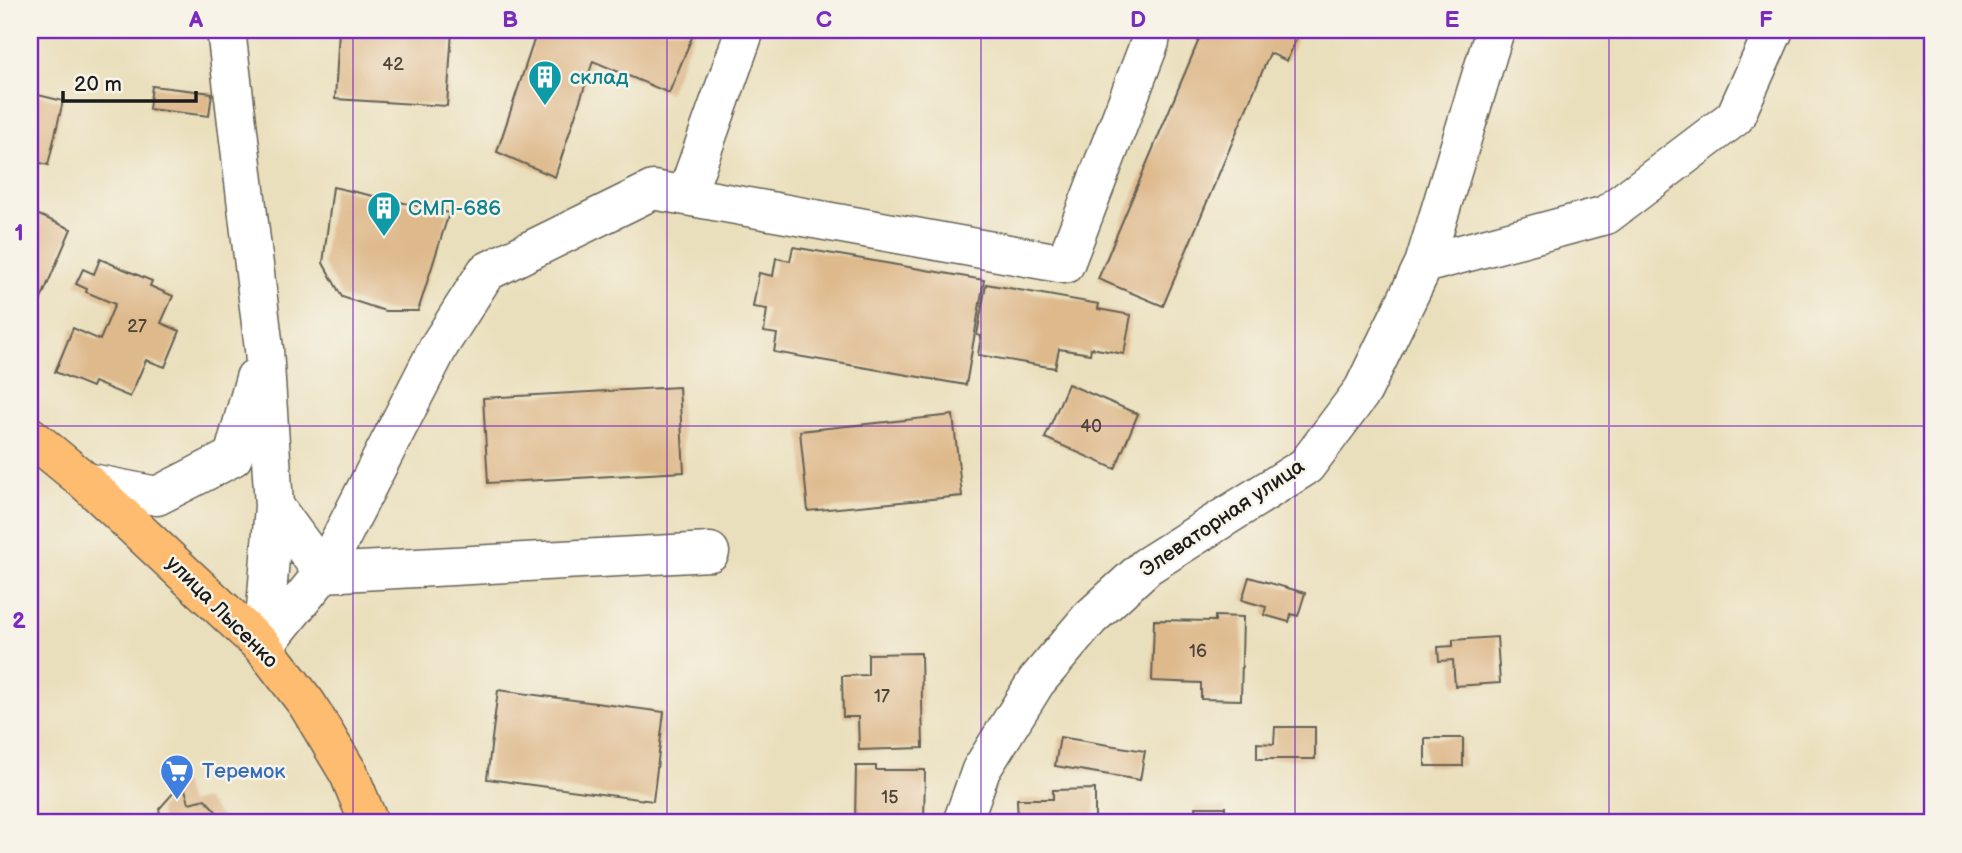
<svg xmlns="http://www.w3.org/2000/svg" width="1962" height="853" viewBox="0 0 1962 853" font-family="'Balsamiq Sans',sans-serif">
  <rect width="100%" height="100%" fill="#f7f3e8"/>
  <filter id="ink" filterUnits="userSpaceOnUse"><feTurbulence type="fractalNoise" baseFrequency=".0143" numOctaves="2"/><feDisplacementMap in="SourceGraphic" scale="14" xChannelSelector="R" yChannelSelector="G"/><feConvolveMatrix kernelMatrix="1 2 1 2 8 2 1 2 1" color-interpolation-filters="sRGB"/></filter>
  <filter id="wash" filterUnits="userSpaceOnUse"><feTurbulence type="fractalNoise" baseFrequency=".00686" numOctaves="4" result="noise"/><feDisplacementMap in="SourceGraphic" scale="28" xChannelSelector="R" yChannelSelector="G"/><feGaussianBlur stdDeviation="1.57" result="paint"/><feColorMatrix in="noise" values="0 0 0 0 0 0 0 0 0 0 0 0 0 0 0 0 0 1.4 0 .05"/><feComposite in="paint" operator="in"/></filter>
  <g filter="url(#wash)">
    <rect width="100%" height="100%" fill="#eadfbc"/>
    <g id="blocks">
      <path fill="#deb98c" d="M 339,30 L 452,30 L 447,106 L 335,99 Z
        M 519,30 L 695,30 L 669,93 L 593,61 L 555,177 L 497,152 L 535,37 Z
        M 1203,30 L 1300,30 L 1287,61 L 1270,53 L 1163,306 L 1098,279 Z
        M 152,86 L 212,93 L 209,116 L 149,109 Z
        M 30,93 L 63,101 L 48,165 L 30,160 Z
        M 333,187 L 449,213 L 418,311 L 385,311 L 342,297 L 323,263 Z
        M 32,212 L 71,229 L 30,325 L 30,216 Z
        M 793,247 L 984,280 L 966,385 L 774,352 L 777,334 L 764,332 L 767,309 L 753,307 L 759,273 L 773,276 L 776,258 L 790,261 Z
        M 100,259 L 152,281 L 150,286 L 173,296 L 161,323 L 180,331 L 165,367 L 146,360 L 130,397 L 94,382 L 92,387 L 55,372 L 73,328 L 100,340 L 115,304 L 86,292 L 87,289 L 76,284 L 83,269 L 94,274 Z
        M 986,284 L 1099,304 L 1098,309 L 1131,315 L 1124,354 L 1091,348 L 1090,354 L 1059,349 L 1055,368 L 978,355 L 981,336 L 977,335 Z
        M 1068,384 L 1138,414 L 1115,469 L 1045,438 Z
        M 679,387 L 684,472 L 488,483 L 483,398 Z
        M 953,415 L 962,496 L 808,511 L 800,431 Z
        M 1249,577 L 1305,593 L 1298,616 L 1291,614 L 1289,622 L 1264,615 L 1266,607 L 1242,600 Z
        M 1215,616 L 1243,617 L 1241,700 L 1201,699 L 1201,683 L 1152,681 L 1154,620 L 1215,621 Z
        M 1497,637 L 1500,683 L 1455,686 L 1453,660 L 1439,661 L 1438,647 L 1453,646 L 1453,640 Z
        M 921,653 L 923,748 L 859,750 L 858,717 L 843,717 L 842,676 L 868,675 L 868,654 Z
        M 498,690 L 664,712 L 653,801 L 487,779 Z
        M 1275,727 L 1315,727 L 1315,759 L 1257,759 L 1257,743 L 1274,744 Z
        M 1060,737 L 1145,751 L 1140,780 L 1055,766 Z
        M 1425,738 L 1463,738 L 1463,766 L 1425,766 Z
        M 856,766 L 876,766 L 876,770 L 925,770 L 924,823 L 855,823 Z
        M 183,782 L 189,803 L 205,799 L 220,816 L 221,823 L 162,823 L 159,809 Z
        M 1095,789 L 1095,823 L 1018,823 L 1017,799 L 1053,799 L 1053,790 Z
        M 1195,807 L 1225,807 L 1225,823 L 1196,823 Z"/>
    </g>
  </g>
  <g filter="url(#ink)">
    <use href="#blocks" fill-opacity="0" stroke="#646054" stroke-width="2"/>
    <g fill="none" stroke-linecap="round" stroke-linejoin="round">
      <g stroke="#646054" stroke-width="41">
        <path id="minor" d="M 226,30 L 264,349 L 274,506 L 263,647
          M 686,196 L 745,30
          M 1424,264 L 1606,215 L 1735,117 L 1774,30
          M 86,482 L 157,496 L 233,457 L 255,378
          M 274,506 L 323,573 L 710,552
          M 263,647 L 323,573 L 439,346 L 486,272 L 653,190 L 1065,264 L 1150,42 L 1152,30
          M 962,823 L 981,770 L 1036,682 L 1090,618 L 1147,566 L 1306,466 L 1363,390 L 1424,264 L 1495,30"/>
      </g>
      <g stroke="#646054" stroke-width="41">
        <path id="major" d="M 30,436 L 86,482 L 263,647 L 307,704 L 349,774 L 369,823"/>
      </g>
      <use href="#minor" stroke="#fff" stroke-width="38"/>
      <use href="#major" stroke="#febc70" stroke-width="38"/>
    </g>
  </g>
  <path fill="none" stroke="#7b2cbf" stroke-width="2" stroke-opacity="0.55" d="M 353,30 L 353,823M 667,30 L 667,823M 981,30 L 981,823M 1295,30 L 1295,823M 1609,30 L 1609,823M 30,426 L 1932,426"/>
  <defs>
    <g id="building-pin" transform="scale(1.75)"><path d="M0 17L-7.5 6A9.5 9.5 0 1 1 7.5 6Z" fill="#0f9aa8" stroke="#f7f3e8"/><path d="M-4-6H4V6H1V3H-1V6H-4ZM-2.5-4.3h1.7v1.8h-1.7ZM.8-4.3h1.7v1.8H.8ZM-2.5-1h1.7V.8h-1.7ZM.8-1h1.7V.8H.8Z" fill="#fff"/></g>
    <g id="supermarket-pin" transform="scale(1.75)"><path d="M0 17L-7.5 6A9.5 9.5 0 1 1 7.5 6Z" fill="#3f7fe0" stroke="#f7f3e8"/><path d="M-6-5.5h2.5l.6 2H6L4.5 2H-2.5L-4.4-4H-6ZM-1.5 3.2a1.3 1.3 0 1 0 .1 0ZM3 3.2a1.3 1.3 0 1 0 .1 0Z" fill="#fff"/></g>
  </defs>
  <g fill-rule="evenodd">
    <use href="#building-pin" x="545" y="77"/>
    <use href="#building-pin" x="384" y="208"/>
    <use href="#supermarket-pin" x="177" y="771"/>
  </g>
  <g text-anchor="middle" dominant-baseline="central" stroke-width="5" stroke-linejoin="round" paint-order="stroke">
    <g font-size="18" fill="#4c4338">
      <text x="393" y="64">42</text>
      <text x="137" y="326">27</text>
      <text x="1091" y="426">40</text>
      <text x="1198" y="651">16</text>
      <text x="882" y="696">17</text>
      <text x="890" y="797">15</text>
    </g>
    <g font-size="21" fill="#0d838f" stroke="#f7f3e8" text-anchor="start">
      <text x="570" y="77">склад</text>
      <text x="408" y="208">СМП-686</text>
    </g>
    <g font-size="21" fill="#1c1c1c" stroke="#f7f3e8">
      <text transform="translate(1222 518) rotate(-34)">Элеваторная улица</text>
      <text transform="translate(222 612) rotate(45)">улица Лысенко</text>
    </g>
    <g font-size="21" fill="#366cbe" stroke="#f7f3e8" text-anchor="start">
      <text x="202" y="771">Теремок</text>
    </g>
  </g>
  <rect width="1962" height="853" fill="none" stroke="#f7f3e8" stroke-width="77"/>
  <path d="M63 91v10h133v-10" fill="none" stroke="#1c1c1c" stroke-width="3.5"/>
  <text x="74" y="91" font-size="21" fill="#1c1c1c" stroke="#f7f3e8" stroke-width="5" paint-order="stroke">20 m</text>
  <rect x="38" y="38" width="1886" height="776" fill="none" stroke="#7b2cbf" stroke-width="2.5"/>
  <g font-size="23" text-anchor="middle" font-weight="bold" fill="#7b2cbf">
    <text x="196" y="27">A</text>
    <text x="510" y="27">B</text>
    <text x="824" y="27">C</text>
    <text x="1138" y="27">D</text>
    <text x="1452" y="27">E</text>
    <text x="1766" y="27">F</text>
    <text x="19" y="240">1</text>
    <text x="19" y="628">2</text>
  </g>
</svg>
